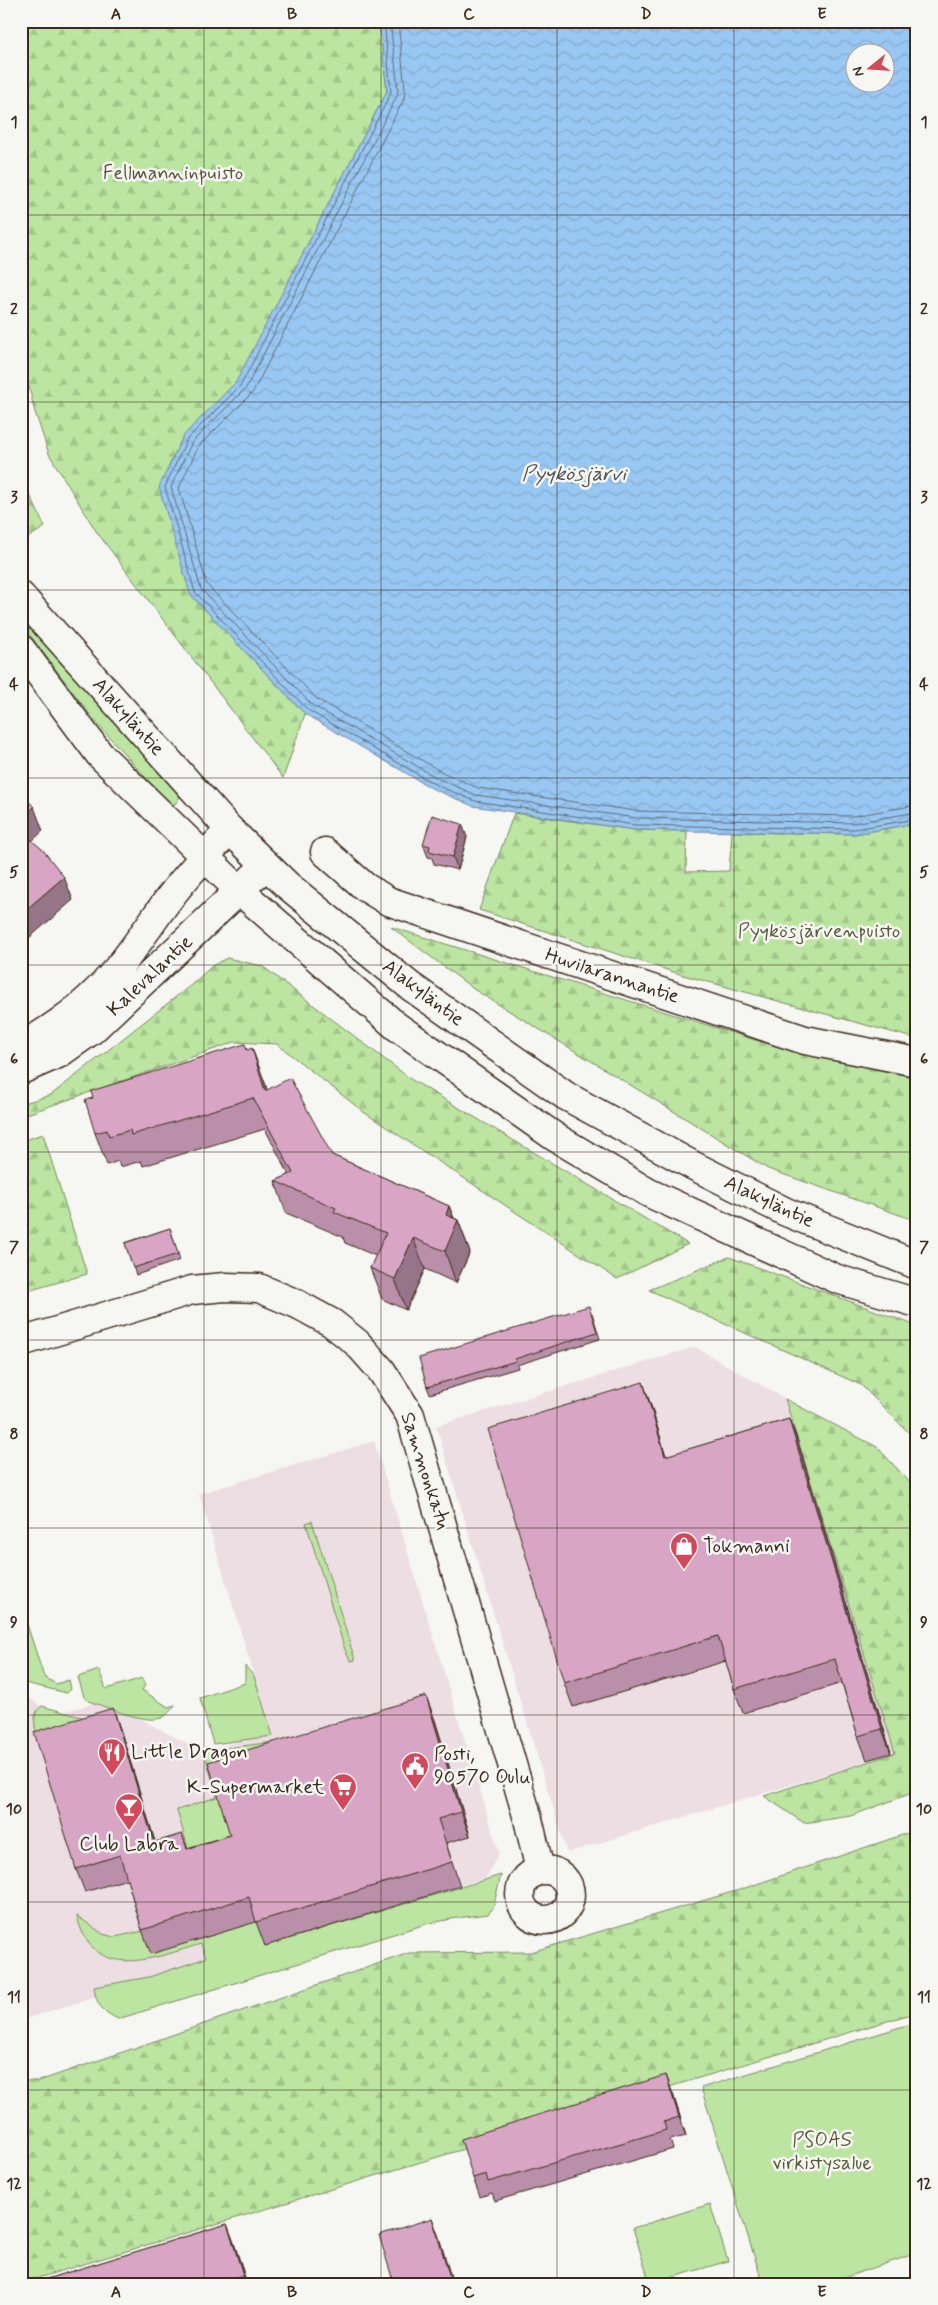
<svg xmlns="http://www.w3.org/2000/svg" width="938" height="2305" viewBox="0 0 938 2305" font-family="Mynerve,sans-serif">
  <defs>
    <pattern id="forest-firs" width="22" height="20" patternUnits="userSpaceOnUse" patternTransform="scale(1.25)"><rect width="22" height="20" fill="#bbe5a1"/><path d="M5 1l3.5 6h-7zM16 11l3.5 6h-7z" fill="#a2c58a"/></pattern>
    <pattern id="water-waves" width="16" height="10" patternUnits="userSpaceOnUse" patternTransform="scale(1.25)"><rect width="16" height="10" fill="#98c7f3"/><path d="M0 5q4-4 8 0t8 0" fill="none" stroke="#84abd0"/></pattern>
  </defs>
  <rect width="100%" height="100%" fill="#f6f6f2"/>
  <filter id="ink" filterUnits="userSpaceOnUse"><feTurbulence type="fractalNoise" baseFrequency=".02" numOctaves="2"/><feDisplacementMap in="SourceGraphic" scale="10" xChannelSelector="R" yChannelSelector="G"/><feConvolveMatrix kernelMatrix="1 2 1 2 8 2 1 2 1" color-interpolation-filters="sRGB"/></filter>
  <g filter="url(#ink)">
    <path fill="#eddee4" d="M 695,1347 L 785,1399 L 895,1753 L 567,1853 L 436,1426 Z
      M 374,1441 L 499,1853 L 486,1878 L 21,2020 L 21,1692 L 53,1715 L 104,1700 L 203,1752 L 271,1731 L 199,1494 Z"/>
    <path fill="#bbe5a1" stroke="#7b8860" d="M 32,629 L 180,797 L 175,804 L 170,805 L 94,720 L 29,634 L 28,630 Z
      M 312,1521 L 355,1660 L 351,1661 L 345,1650 L 306,1523 Z
      M 21,1596 L 27,1616 L 25,1618 L 44,1677 L 56,1684 L 69,1680 L 71,1689 L 67,1693 L 21,1682 Z
      M 245,1666 L 254,1676 L 273,1736 L 213,1744 L 200,1698 L 245,1683 Z
      M 99,1670 L 106,1689 L 142,1678 L 145,1686 L 142,1690 L 168,1707 L 175,1705 C 171,1710 167,1716 161,1718 C 144,1724 105,1706 88,1701 L 84,1697 L 78,1677 Z
      M 42,1706 L 120,1728 L 121,1732 L 43,1756 C 39,1740 27,1716 42,1706 Z
      M 273,1742 L 276,1743 L 265,1946 L 501,1875 L 493,1908 L 488,1914 L 456,1918 L 426,1924 L 118,2019 C 102,2011 96,2005 94,1987 L 149,1977 L 206,1958 L 201,1944 C 154,1958 93,1984 77,1916 L 103,1934 L 114,1937 L 144,1931 L 195,1873 L 177,1810 L 217,1797 L 204,1751 Z
      M 917,2022 L 917,2253 L 826,2284 L 763,2284 L 701,2088 Z
      M 710,2204 L 728,2261 L 650,2284 L 633,2228 Z"/>
    <path fill="url(#forest-firs)" stroke="#7b8860" d="M 21,21 L 379,21 L 387,91 L 236,383 L 183,436 L 190,594 L 305,714 L 283,778 L 96,531 L 49,454 L 34,409 L 21,350 Z
      M 21,476 L 45,527 L 21,542 Z
      M 514,813 L 635,830 L 687,831 L 686,872 L 729,871 L 732,832 L 855,834 L 907,825 L 917,838 L 917,1039 L 683,975 L 479,910 Z
      M 391,927 L 791,1051 L 917,1078 L 917,1221 L 768,1169 L 475,990 Z
      M 227,958 L 262,966 L 412,1080 L 688,1244 L 617,1279 L 365,1113 L 277,1044 L 235,1042 L 21,1116 L 21,1104 L 51,1095 L 191,985 L 212,966 Z
      M 43,1134 L 87,1274 L 21,1293 L 21,1141 Z
      M 729,1257 L 917,1326 L 917,1441 L 861,1385 L 649,1290 Z
      M 785,1399 L 877,1447 L 917,1490 L 917,1791 L 851,1816 L 804,1823 L 764,1796 L 895,1753 Z
      M 917,1830 L 917,2012 L 21,2283 L 21,2081 L 39,2081 L 409,1953 L 531,1952 L 739,1890 Z"/>
    <path fill="url(#water-waves)" stroke="#73889e" fill-rule="evenodd" d="M 379,21 L 917,21 L 917,823 L 855,834 L 635,830 L 473,806 L 433,789 L 305,714 L 190,594 L 159,487 L 183,436 L 236,382 L 387,91 ZM 856,52 L 886,52 L 886,82 L 856,82 Z"/>
    <g fill="none" stroke-linecap="round" stroke-linejoin="round">
      <path stroke="#606973" stroke-width="1" d="M 384,21 L 391,93 L 241,385 L 187,439 L 165,487 L 195,592 L 308,710 L 436,785 L 475,801 L 635,825 L 854,829 L 917,819
        M 390,21 L 398,89 L 397,96 L 246,388 L 192,442 L 171,487 L 201,589 L 312,705 L 439,779 L 476,795 L 636,818 L 854,823 L 917,812
        M 398,21 L 405,89 L 404,99 L 253,392 L 198,447 L 179,488 L 207,585 L 317,699 L 442,772 L 478,788 L 636,811 L 853,816 L 917,805"/>
      <g stroke="#3b2a1e" stroke-width="31">
        <path id="street" d="M 325,852 L 365,887 L 388,901 L 805,1040 L 917,1062
          M 21,1046 C 46,1033 76,1012 96,992 C 122,967 141,937 162,908 C 182,880 206,854 230,830
          M 21,1070 L 58,1054 L 92,1030 L 266,865
          M 21,1342 L 192,1290 L 225,1287 L 259,1288 L 297,1304 L 332,1323 L 357,1343 L 381,1370 L 410,1415 L 528,1819 L 540,1870
          M520 1895a25 25 0 1 1 50 0a25 25 0 1 1-50 0Z"/>
      </g>
      <g stroke="#3b2a1e" stroke-width="31">
        <path id="secondary" d="M 21,596 L 230,830 L 287,885 L 410,986 L 566,1096 L 694,1166 L 786,1212 L 917,1265
          M 21,649 L 100,755 L 240,891 L 396,1026 L 555,1137 L 649,1193 L 837,1279 L 917,1303"/>
      </g>
      <use href="#street" stroke="#f6f6f2" stroke-width="28"/>
      <use href="#secondary" stroke="#f6f6f2" stroke-width="28"/>
    </g>
    <path fill="#ba8fa9" stroke="#3b2a1e" d="M 467,837 L 458,870 L 434,864 L 432,858 L 428,857 L 423,844 Z
      M 247,1050 L 264,1080 L 267,1090 L 332,1155 L 449,1206 L 454,1218 L 458,1220 L 470,1252 L 456,1283 L 425,1269 L 406,1310 L 382,1299 L 370,1268 L 376,1256 L 345,1243 L 343,1237 L 286,1213 L 275,1181 L 289,1175 L 265,1129 L 143,1166 L 141,1161 L 120,1167 L 118,1161 L 107,1165 L 95,1133 Z
      M 170,1228 L 180,1260 L 136,1275 L 125,1243 Z
      M 592,1313 L 600,1339 L 517,1365 L 518,1368 L 430,1394 L 427,1387 Z
      M 643,1382 L 651,1406 L 666,1456 L 789,1419 L 798,1442 L 891,1753 L 867,1760 L 858,1736 L 842,1683 L 743,1713 L 734,1689 L 726,1661 L 573,1707 L 564,1683 Z
      M 113,1708 L 121,1732 L 155,1842 L 182,1834 L 187,1848 L 230,1835 L 435,1720 L 470,1836 L 446,1843 L 460,1886 L 265,1946 L 256,1922 L 151,1954 L 142,1930 L 127,1879 L 85,1892 L 76,1869 Z
      M 673,2094 L 686,2136 L 670,2140 L 673,2149 L 495,2201 L 492,2193 L 480,2197 L 473,2178 Z
      M 227,2224 L 234,2243 L 247,2284 L 30,2284 Z"/>
    <path fill="#977489" stroke="#3b2a1e" d="M 34,807 L 43,831 L 23,849 L 21,843 L 21,820 Z
      M 462,824 L 467,837 L 458,870 L 453,857 Z
      M 64,877 L 73,900 L 21,945 L 21,914 Z
      M 252,1048 L 264,1080 L 277,1122 L 265,1091 Z
      M 449,1206 L 456,1225 L 458,1220 L 470,1252 L 456,1283 L 445,1251 L 446,1215 Z
      M 413,1238 L 425,1269 L 406,1310 L 395,1279 Z
      M 643,1382 L 651,1406 L 673,1480 L 665,1456 Z
      M 789,1419 L 798,1442 L 891,1753 L 882,1729 Z
      M 426,1696 L 435,1720 L 470,1836 L 461,1812 Z
      M 113,1708 L 121,1732 L 163,1867 L 154,1843 Z
      M 666,2075 L 673,2094 L 686,2136 L 679,2117 Z
      M 432,2218 L 439,2237 L 453,2284 L 452,2284 Z
      M 227,2224 L 234,2243 L 247,2284 L 243,2275 Z"/>
    <path fill="#d8a6c4" stroke="#3b2a1e" d="M 21,793 L 34,807 L 21,820 Z
      M 432,815 L 462,824 L 453,857 L 429,851 L 430,846 L 423,844 Z
      M 21,831 L 43,850 L 64,877 L 21,914 Z
      M 245,1044 L 247,1050 L 252,1048 L 265,1091 L 290,1078 L 332,1155 L 449,1206 L 446,1215 L 458,1220 L 445,1251 L 413,1238 L 395,1279 L 370,1268 L 386,1233 L 334,1212 L 336,1208 L 275,1181 L 293,1173 L 253,1098 L 131,1135 L 130,1130 L 109,1136 L 107,1130 L 95,1133 L 85,1100 L 93,1098 L 91,1091 Z
      M 170,1228 L 178,1254 L 133,1268 L 125,1243 Z
      M 589,1306 L 597,1332 L 515,1359 L 516,1361 L 427,1387 L 419,1358 Z
      M 643,1382 L 665,1456 L 789,1419 L 882,1729 L 858,1736 L 835,1659 L 734,1689 L 718,1636 L 564,1683 L 488,1429 Z
      M 426,1696 L 461,1812 L 438,1819 L 452,1862 L 256,1922 L 249,1897 L 142,1930 L 120,1855 L 76,1869 L 34,1732 L 113,1708 L 154,1843 L 182,1834 L 187,1849 L 230,1835 L 208,1762 Z
      M 666,2075 L 679,2117 L 664,2122 L 666,2130 L 488,2182 L 486,2174 L 473,2178 L 461,2139 Z
      M 432,2218 L 452,2284 L 394,2284 L 379,2235 Z
      M 227,2224 L 243,2275 L 213,2284 L 30,2284 Z"/>
  </g>
  <path fill="none" stroke="#3b2a1e" stroke-width="1" stroke-opacity="0.55" d="M 204,21 L 204,2284M 381,21 L 381,2284M 557,21 L 557,2284M 734,21 L 734,2284M 21,215 L 917,215M 21,402 L 917,402M 21,590 L 917,590M 21,778 L 917,778M 21,965 L 917,965M 21,1152 L 917,1152M 21,1340 L 917,1340M 21,1528 L 917,1528M 21,1715 L 917,1715M 21,1902 L 917,1902M 21,2090 L 917,2090"/>
  <defs>
    <g id="shop-pin" transform="scale(1.4375)"><path d="M0 17L-7.5 6A9.5 9.5 0 1 1 7.5 6Z" fill="#d1495b" stroke="#f6f6f2"/><path d="M-5-2.5h2.3a2.7 3.5 0 0 1 5.4 0H5L5.5 6h-11ZM-1.5-2.5h3a1.5 2.3 0 0 0-3 0Z" fill="#fff"/></g>
    <g id="restaurant-pin" transform="scale(1.4375)"><path d="M0 17L-7.5 6A9.5 9.5 0 1 1 7.5 6Z" fill="#d1495b" stroke="#f6f6f2"/><path d="M-5-6h1v4h1v-4h1v4h1v-4h1v5L-1.5 .5V6h-2V.5L-5-1ZM5-6V6H3V1.5H1.5Q1.5-4 5-6Z" fill="#fff"/></g>
    <g id="civic-pin" transform="scale(1.4375)"><path d="M0 17L-7.5 6A9.5 9.5 0 1 1 7.5 6Z" fill="#d1495b" stroke="#f6f6f2"/><path d="M-.6-6.5H3V-4.5H.6V-3L4-1V1h2V6H-6V1h2V-1L-.6-3ZM-1.2 2.5V6h2.4V2.5Z" fill="#fff"/></g>
    <g id="supermarket-pin" transform="scale(1.4375)"><path d="M0 17L-7.5 6A9.5 9.5 0 1 1 7.5 6Z" fill="#d1495b" stroke="#f6f6f2"/><path d="M-6-5.5h2.5l.6 2H6L4.5 2H-2.5L-4.4-4H-6ZM-1.5 3.2a1.3 1.3 0 1 0 .1 0ZM3 3.2a1.3 1.3 0 1 0 .1 0Z" fill="#fff"/></g>
    <g id="bar-pin" transform="scale(1.4375)"><path d="M0 17L-7.5 6A9.5 9.5 0 1 1 7.5 6Z" fill="#d1495b" stroke="#f6f6f2"/><path d="M-6-5H6L.8 .8V4.5H3.5V6h-7V4.5H-.8V.8Z" fill="#fff"/></g>
  </defs>
  <g fill-rule="evenodd">
    <use href="#shop-pin" x="684" y="1546"/>
    <use href="#restaurant-pin" x="112" y="1752"/>
    <use href="#civic-pin" x="415" y="1766"/>
    <use href="#supermarket-pin" x="343" y="1787"/>
    <use href="#bar-pin" x="129" y="1807"/>
  </g>
  <g text-anchor="middle" dominant-baseline="central" stroke-width="5" stroke-linejoin="round" paint-order="stroke">
    <g font-size="20" fill="#5b593f" stroke="#f6f6f2">
      <text x="173" y="173">Fellmanninpuisto</text>
      <text x="819" y="931">Pyykösjärvenpuisto</text>
      <text x="822" y="2140">PSOAS<tspan x="822" dy="23">virkistysalue</tspan></text>
    </g>
    <g font-size="20" fill="#3b2a1e" stroke="#f6f6f2">
      <text transform="translate(128 717) rotate(48)">Alakyläntie</text>
      <text transform="translate(150 976) rotate(-43)">Kalevalantie</text>
      <text transform="translate(612 976) rotate(18)">Huvilarannantie</text>
      <text transform="translate(423 993) rotate(37)">Alakyläntie</text>
      <text transform="translate(769 1202) rotate(25)">Alakyläntie</text>
      <text transform="translate(425 1471) rotate(72)">Sammonkatu</text>
    </g>
    <g font-size="20" fill="#3b2a1e" stroke="#f6f6f2" text-anchor="start">
      <text x="703" y="1546">Tokmanni</text>
      <text x="131" y="1752">Little Dragon</text>
      <text x="434" y="1754">Posti,<tspan x="434" dy="23">90570 Oulu</tspan></text>
      <text x="324" y="1787" text-anchor="end">K-Supermarket</text>
      <text x="129" y="1844" text-anchor="middle">Club Labra</text>
    </g>
    <g font-size="21" font-style="italic" fill="#525153" stroke="#f6f6f2">
      <text x="574" y="474">Pyykösjärvi</text>
    </g>
  </g>
  <rect width="938" height="2305" fill="none" stroke="#f6f6f2" stroke-width="55"/>
  <g transform="translate(870 68) rotate(253)"><circle r="24" fill="#f6f6f2" stroke="#aba49d"/>
  <path d="M0-4L9 19L0 12L-9 19Z" fill="#d1495b"/>
  <text y="-8" font-size="14" font-weight="bold" text-anchor="middle" fill="#3b2a1e">N</text>
  </g>
  <rect x="28" y="28" width="882" height="2250" fill="none" stroke="#3b2a1e" stroke-width="2"/>
  <g font-size="16" text-anchor="middle" font-weight="bold" fill="#3b2a1e">
    <text x="116" y="19">A</text>
    <text x="292" y="19">B</text>
    <text x="469" y="19">C</text>
    <text x="646" y="19">D</text>
    <text x="822" y="19">E</text>
    <text x="14" y="127">1</text>
    <text x="924" y="127">1</text>
    <text x="14" y="314">2</text>
    <text x="924" y="314">2</text>
    <text x="14" y="502">3</text>
    <text x="924" y="502">3</text>
    <text x="14" y="689">4</text>
    <text x="924" y="689">4</text>
    <text x="14" y="877">5</text>
    <text x="924" y="877">5</text>
    <text x="14" y="1064">6</text>
    <text x="924" y="1064">6</text>
    <text x="14" y="1252">7</text>
    <text x="924" y="1252">7</text>
    <text x="14" y="1439">8</text>
    <text x="924" y="1439">8</text>
    <text x="14" y="1627">9</text>
    <text x="924" y="1627">9</text>
    <text x="14" y="1814">10</text>
    <text x="924" y="1814">10</text>
    <text x="14" y="2002">11</text>
    <text x="924" y="2002">11</text>
    <text x="14" y="2189">12</text>
    <text x="924" y="2189">12</text>
    <text x="116" y="2297">A</text>
    <text x="292" y="2297">B</text>
    <text x="469" y="2297">C</text>
    <text x="646" y="2297">D</text>
    <text x="822" y="2297">E</text>
  </g>
</svg>
